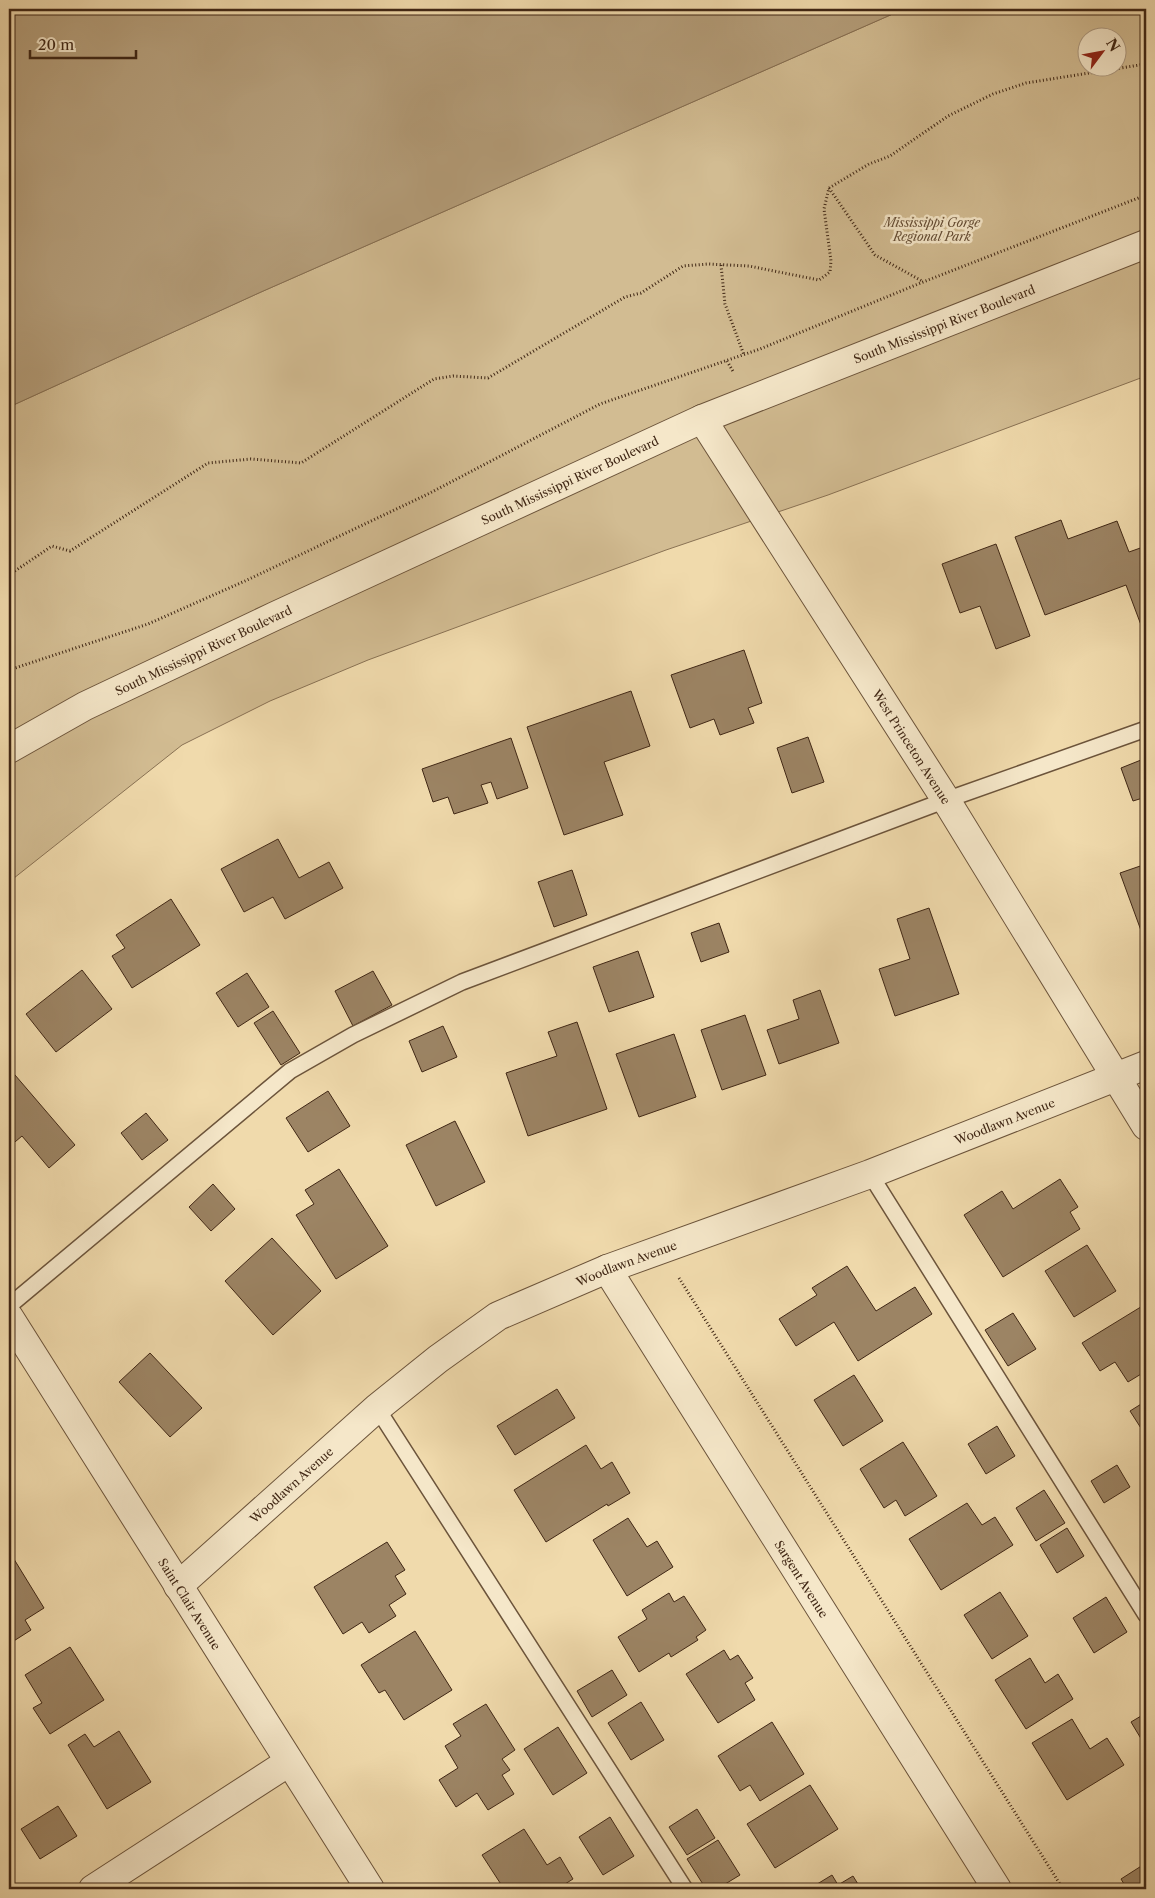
<svg xmlns="http://www.w3.org/2000/svg" width="1155" height="1898" viewBox="0 0 1155 1898" font-family="'Libre Caslon Text',serif">
  <rect width="100%" height="100%" fill="#f0daac"/>
  <filter id="stains"><feTurbulence type="fractalNoise" baseFrequency=".004" numOctaves="4"/><feColorMatrix values="0 0 0 0 .2 0 0 0 0 .09 0 0 0 0 .02 0 0 0 .5 -.17"/></filter>
  <radialGradient id="worn" r=".72"><stop offset=".6" stop-color="#630" stop-opacity="0"/><stop offset="1" stop-color="#630" stop-opacity=".3"/></radialGradient>
  <path fill="#d2bc92" stroke="#897254" fill-rule="evenodd" d="M 904,9 L 1146,9 L 1146,376 L 828,495 L 666,550 L 368,660 L 270,701 L 182,745 L 9,882 L 9,407 L 261,292 ZM 1088,38 L 1118,38 L 1118,68 L 1088,68 Z"/>
  <path fill="#b49d79" stroke="#866e51" d="M 9,9 L 904,9 L 261,292 L 9,407 Z"/>
  <path fill="#9c8464" stroke="#402715" d="M 1061,520 L 1068,539 L 1117,521 L 1129,552 L 1146,546 L 1146,623 L 1141,625 L 1126,585 L 1045,615 L 1015,537 Z
    M 996,544 L 1030,636 L 996,649 L 980,606 L 960,613 L 942,564 Z
    M 744,650 L 762,703 L 748,708 L 754,723 L 720,735 L 714,719 L 690,728 L 671,675 Z
    M 631,691 L 650,746 L 604,762 L 623,815 L 564,835 L 527,727 Z
    M 808,737 L 824,782 L 792,793 L 777,748 Z
    M 511,738 L 528,788 L 497,799 L 491,782 L 481,785 L 488,803 L 454,814 L 448,797 L 433,802 L 422,769 Z
    M 1146,758 L 1146,797 L 1133,801 L 1121,768 Z
    M 278,839 L 299,878 L 329,862 L 343,888 L 285,919 L 273,897 L 244,912 L 221,869 Z
    M 1146,864 L 1146,934 L 1143,936 L 1120,873 Z
    M 572,870 L 587,915 L 554,927 L 538,882 Z
    M 171,899 L 200,945 L 132,988 L 112,956 L 125,948 L 116,935 Z
    M 929,908 L 959,994 L 895,1016 L 879,969 L 910,959 L 897,919 Z
    M 719,923 L 729,952 L 701,962 L 691,933 Z
    M 638,951 L 654,997 L 609,1012 L 593,967 Z
    M 82,970 L 112,1009 L 56,1052 L 26,1014 Z
    M 373,971 L 392,1005 L 353,1026 L 335,991 Z
    M 247,973 L 269,1007 L 238,1027 L 216,993 Z
    M 820,990 L 839,1043 L 779,1064 L 767,1030 L 799,1019 L 793,1000 Z
    M 273,1011 L 300,1053 L 281,1065 L 254,1023 Z
    M 745,1015 L 766,1075 L 722,1090 L 701,1030 Z
    M 577,1022 L 607,1109 L 528,1136 L 506,1073 L 557,1056 L 548,1032 Z
    M 443,1026 L 457,1057 L 422,1072 L 409,1041 Z
    M 674,1034 L 696,1097 L 639,1117 L 616,1054 Z
    M 9,1068 L 75,1145 L 49,1168 L 22,1136 L 9,1147 Z
    M 328,1091 L 350,1126 L 308,1152 L 286,1118 Z
    M 146,1113 L 168,1140 L 142,1160 L 121,1133 Z
    M 455,1121 L 485,1182 L 436,1206 L 406,1145 Z
    M 339,1169 L 388,1246 L 336,1279 L 296,1215 L 314,1204 L 305,1190 Z
    M 1060,1179 L 1078,1207 L 1070,1212 L 1080,1229 L 1003,1277 L 964,1215 L 1002,1191 L 1013,1209 Z
    M 213,1184 L 235,1209 L 211,1231 L 189,1207 Z
    M 272,1238 L 321,1291 L 273,1335 L 225,1281 Z
    M 1087,1245 L 1116,1291 L 1074,1317 L 1045,1271 Z
    M 847,1266 L 876,1311 L 915,1287 L 932,1314 L 858,1361 L 834,1322 L 796,1346 L 779,1319 L 817,1295 L 812,1288 Z
    M 1144,1305 L 1146,1308 L 1146,1371 L 1128,1382 L 1115,1362 L 1100,1371 L 1082,1343 Z
    M 1013,1313 L 1036,1349 L 1008,1366 L 985,1330 Z
    M 150,1353 L 202,1408 L 170,1437 L 119,1382 Z
    M 854,1375 L 883,1421 L 843,1446 L 814,1400 Z
    M 557,1389 L 575,1418 L 515,1455 L 497,1426 Z
    M 1146,1401 L 1146,1436 L 1130,1411 Z
    M 997,1426 L 1015,1456 L 986,1474 L 968,1444 Z
    M 903,1442 L 937,1496 L 905,1516 L 896,1500 L 884,1508 L 860,1469 Z
    M 586,1445 L 601,1469 L 612,1462 L 630,1493 L 608,1506 L 607,1504 L 546,1542 L 514,1490 Z
    M 1117,1465 L 1130,1487 L 1104,1503 L 1091,1481 Z
    M 1044,1490 L 1065,1523 L 1036,1541 L 1016,1508 Z
    M 967,1503 L 982,1525 L 995,1517 L 1013,1545 L 941,1590 L 909,1539 Z
    M 628,1518 L 647,1547 L 657,1541 L 673,1567 L 627,1596 L 593,1540 Z
    M 1067,1528 L 1084,1556 L 1057,1573 L 1040,1545 Z
    M 387,1542 L 405,1570 L 395,1576 L 406,1594 L 389,1605 L 396,1616 L 369,1633 L 362,1622 L 343,1634 L 314,1587 Z
    M 9,1551 L 44,1608 L 25,1620 L 31,1630 L 9,1644 Z
    M 1000,1592 L 1028,1636 L 992,1659 L 964,1615 Z
    M 669,1593 L 674,1602 L 684,1596 L 706,1630 L 696,1637 L 698,1640 L 671,1657 L 669,1653 L 639,1672 L 618,1637 L 647,1619 L 642,1610 Z
    M 1106,1597 L 1127,1632 L 1094,1653 L 1073,1618 Z
    M 415,1631 L 452,1690 L 404,1720 L 385,1690 L 379,1693 L 361,1665 Z
    M 70,1647 L 104,1700 L 50,1734 L 33,1708 L 42,1703 L 25,1675 Z
    M 724,1650 L 730,1660 L 738,1655 L 753,1678 L 745,1683 L 755,1700 L 718,1723 L 686,1674 Z
    M 1030,1658 L 1045,1683 L 1058,1674 L 1073,1699 L 1026,1729 L 995,1680 Z
    M 612,1670 L 627,1695 L 592,1717 L 577,1691 Z
    M 641,1702 L 664,1740 L 631,1760 L 608,1723 Z
    M 486,1704 L 515,1750 L 502,1759 L 510,1770 L 502,1775 L 514,1794 L 488,1810 L 477,1793 L 456,1807 L 439,1780 L 458,1768 L 445,1746 L 461,1736 L 453,1724 Z
    M 1146,1713 L 1146,1747 L 1131,1722 Z
    M 1072,1719 L 1090,1749 L 1107,1738 L 1124,1765 L 1067,1800 L 1032,1743 Z
    M 772,1722 L 804,1774 L 760,1801 L 750,1785 L 740,1791 L 718,1756 Z
    M 558,1727 L 587,1773 L 553,1795 L 524,1749 Z
    M 119,1731 L 151,1782 L 107,1809 L 68,1745 L 85,1734 L 94,1747 Z
    M 810,1785 L 838,1829 L 775,1868 L 747,1824 Z
    M 58,1806 L 77,1836 L 40,1859 L 21,1829 Z
    M 697,1809 L 715,1838 L 687,1855 L 669,1827 Z
    M 610,1817 L 634,1856 L 603,1875 L 579,1837 Z
    M 524,1829 L 547,1865 L 560,1857 L 573,1879 L 557,1889 L 504,1889 L 482,1855 Z
    M 718,1840 L 740,1875 L 717,1889 L 706,1889 L 687,1859 Z
    M 1146,1863 L 1146,1889 L 1127,1889 L 1121,1879 Z
    M 832,1875 L 838,1885 L 853,1876 L 861,1889 L 809,1889 Z"/>
  <g fill="none" stroke-linecap="round" stroke-linejoin="round">
    <g stroke="#6c543b" stroke-width="18">
      <path id="service" d="M 870,1174 L 1146,1615
        M 9,1306 L 290,1071 L 353,1035 L 462,982 L 946,800 L 1146,729
        M 377,1408 L 685,1889"/>
    </g>
    <g stroke="#6c543b" stroke-width="30">
      <g id="minor">
        <path id="s1" d="M 702,419 L 946,800 L 1146,1126"/>
        <path id="s2" d="M 607,1269 L 997,1889"/>
        <path id="s3" d="M 178,1586 L 377,1408 L 438,1359 L 498,1316 L 607,1269 L 870,1174 L 1146,1065"/>
        <path d="M 93,1889 L 289,1762"/>
      </g>
    </g>
    <g stroke="#6c543b" stroke-width="30">
      <g id="tertiary">
        <path id="s4" d="M 9,749 L 85,706 L 275,616 L 702,419 L 1146,244"/>
        <path id="s5" d="M 9,1317 L 370,1889"/>
      </g>
    </g>
    <path stroke="#402715" stroke-width="3" stroke-dasharray="1 2.5" stroke-linecap="butt" d="M 829,188 L 875,255 L 922,281
      M 721,265 L 725,304 L 744,355
      M 727,361 L 734,373
      M 9,575 L 52,546 L 70,551 L 208,463 L 251,459 L 301,463 L 434,379 L 453,376 L 488,378 L 625,297 L 641,293 L 683,266 L 708,264 L 749,266 L 819,280 L 830,272 L 831,261 L 824,209 L 829,188 L 869,164 L 890,156 L 948,116 L 993,94 L 1026,83 L 1146,64
      M 9,670 L 148,624 L 245,581 L 428,494 L 600,404 L 760,349 L 923,282 L 1146,195
      M 679,1278 L 1063,1889"/>
    <use href="#service" stroke="#f5e7c9" stroke-width="15"/>
    <use href="#minor" stroke="#f5e7c9" stroke-width="28"/>
    <use href="#tertiary" stroke="#f5e7c9" stroke-width="28"/>
  </g>
  <g text-anchor="middle" dominant-baseline="central" stroke-width="5" stroke-linejoin="round" paint-order="stroke">
    <g font-size="12" font-style="italic" fill="#644c34" stroke="#f5e7c9">
      <text x="932" y="222">Mississippi Gorge<tspan x="932" dy="14">Regional Park</tspan></text>
    </g>
    <g font-size="12" fill="#402715" stroke="#f5e7c9">
      <text stroke="none"><textPath href="#s4" startOffset="1028">South Mississippi River Boulevard</textPath></text>
      <text stroke="none"><textPath href="#s4" startOffset="622">South Mississippi River Boulevard</textPath></text>
      <text stroke="none"><textPath href="#s4" startOffset="218">South Mississippi River Boulevard</textPath></text>
      <text stroke="none"><textPath href="#s1" startOffset="389">West Princeton Avenue</textPath></text>
      <text stroke="none"><textPath href="#s3" startOffset="962">Woodlawn Avenue</textPath></text>
      <text stroke="none"><textPath href="#s3" startOffset="558">Woodlawn Avenue</textPath></text>
      <text stroke="none"><textPath href="#s3" startOffset="152">Woodlawn Avenue</textPath></text>
      <text stroke="none"><textPath href="#s2" startOffset="366">Sargent Avenue</textPath></text>
      <text stroke="none"><textPath href="#s5" startOffset="339">Saint Clair Avenue</textPath></text>
    </g>
  </g>
  <rect width="1155" height="1898" fill="none" stroke="#f0daac" stroke-width="30"/>
  <rect x="10" y="10" width="1135" height="1878" fill="none" stroke="#402715" stroke-width="2.5"/>
  <rect x="15" y="15" width="1125" height="1868" fill="none" stroke="#402715"/>
  <g transform="translate(1102 52) rotate(58)"><circle r="24" fill="#f5e7c9" stroke="#ad9a81"/>
  <path d="M0-4L9 19L0 12L-9 19Z" fill="#8f2418"/>
  <text y="-8" font-size="14" font-weight="bold" text-anchor="middle" fill="#402715">N</text>
  </g>
  <path d="M30 50v8h106v-8" fill="none" stroke="#402715" stroke-width="2.5"/>
  <text x="38" y="50" font-size="15" fill="#402715" stroke="#f5e7c9" stroke-width="4" paint-order="stroke">20 m</text>
  <rect width="100%" height="100%" filter="url(#stains)"/>
  <rect width="100%" height="100%" fill="url(#worn)"/>
</svg>
